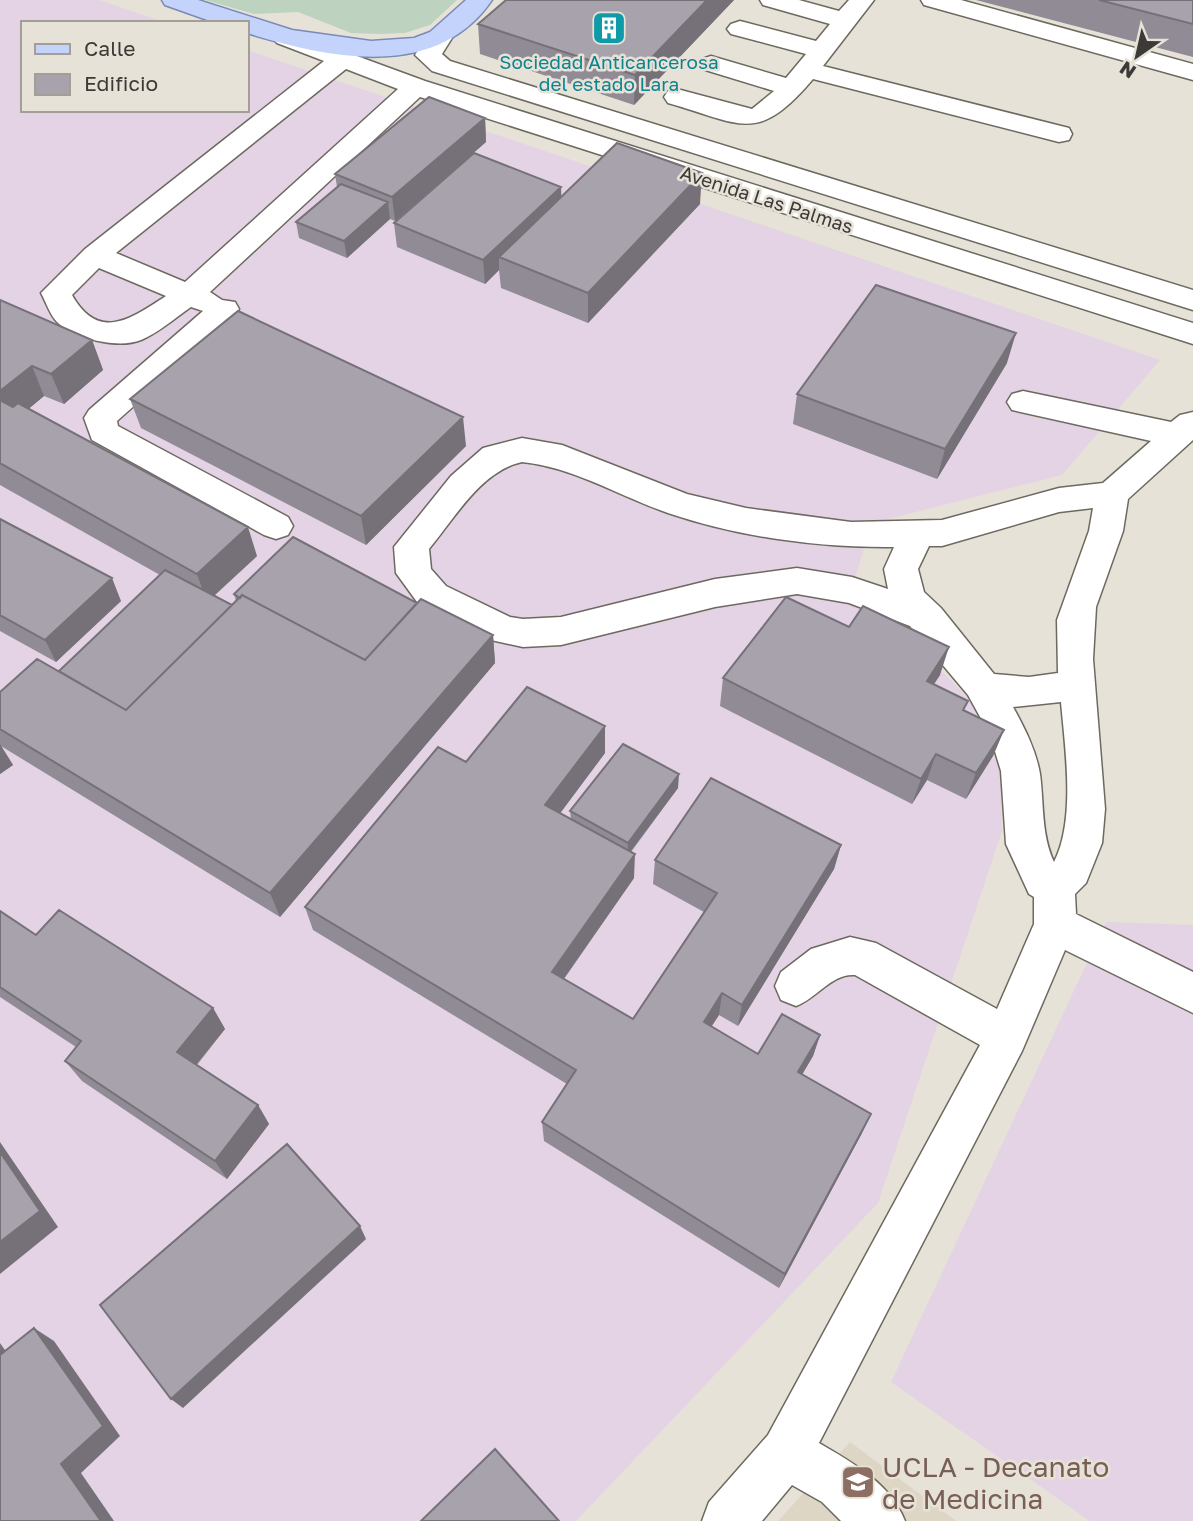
<svg xmlns="http://www.w3.org/2000/svg" width="1193" height="1521" viewBox="0 0 1193 1521" font-family="'Golos Text',sans-serif">
  <rect width="100%" height="100%" fill="#e7e2d7"/>
  <path fill="#ded6c4" d="M 850,1442 L 956,1521 L 778,1521 Z"/>
  <path fill="#e3d3e5" d="M 0,0 L 99,0 L 167,23 L 23,23 L 23,110 L 247,110 L 247,50 L 1160,360 L 1062,475 L 872,523 L 849,597 L 914,643 L 968,698 L 1000,755 L 1002,831 L 878,1203 L 576,1521 L 0,1521 Z
    M 1106,922 L 1193,925 L 1193,1521 L 1090,1521 L 891,1382 Z"/>
  <path fill="#bed2c0" d="M 205,0 L 457,0 L 430,25 L 405,33 L 380,34 L 351,33 L 298,12 L 254,14 Z"/>
  <g fill="none" stroke-linecap="round" stroke-linejoin="round">
    <g stroke="#6d695f" stroke-width="3">
      <path id="minor" d="M 760,0 L 799,0 L 839,11 L 849,0 L 874,0 L 823,66 L 1069,128 L 1072,134 L 1069,140 L 1059,142 L 813,79 C 757,145 742,124 668,103 L 664,97 L 668,91 L 677,89 L 752,109 L 774,91 L 702,69 L 698,64 L 702,59 L 711,56 L 786,78 L 806,54 L 731,34 L 727,29 L 731,24 L 740,21 L 816,41 L 830,24 L 763,5 Z
        M 921,0 L 961,0 L 1193,64 L 1193,80 L 924,5 Z
        M 286,30 L 425,81 L 1193,323 L 1193,344 L 420,97 L 210,292 L 222,300 L 235,302 L 239,309 L 235,316 L 117,421 L 118,426 L 288,517 L 293,526 L 288,535 L 276,539 L 264,535 L 92,440 L 84,418 L 89,410 L 203,311 L 191,307 C 175,318 158,333 141,340 C 119,349 74,339 57,322 C 50,315 46,302 41,293 L 85,249 L 324,61 L 277,43 L 273,38 L 277,33 ZM 346,69 L 398,89 L 185,282 L 116,253 ZM 99,268 L 166,296 C 132,318 99,343 72,295 Z
        M 439,30 L 448,33 L 452,38 L 442,54 L 450,61 L 1193,290 L 1193,310 L 432,71 L 415,55 L 430,33 Z
        M 1023,391 L 1171,422 L 1180,415 L 1193,412 L 1193,440 L 1128,499 L 1123,531 L 1096,607 L 1093,659 L 1105,809 L 1102,843 L 1086,883 L 1075,894 L 1076,914 L 1193,972 L 1193,1013 L 1065,950 L 1022,1051 L 819,1443 C 853,1463 890,1483 905,1521 L 841,1521 L 822,1502 L 792,1485 L 762,1521 L 702,1521 L 709,1502 L 768,1435 L 980,1045 L 855,975 C 832,973 817,998 796,1006 L 781,1000 L 775,986 L 781,972 L 811,949 L 850,937 L 876,943 L 997,1009 L 1034,924 L 1034,897 L 1029,894 L 1006,844 L 1001,771 L 990,735 L 968,695 L 910,626 L 849,603 L 797,594 L 715,607 L 561,645 L 523,647 L 491,640 L 420,606 L 396,573 L 394,547 L 451,476 L 483,448 L 522,438 L 562,445 L 687,494 L 746,508 L 851,522 L 942,520 L 1059,488 L 1103,483 L 1151,441 L 1012,410 L 1007,402 L 1012,394 ZM 522,462 C 573,467 619,496 668,513 C 739,537 819,548 894,547 L 884,569 L 888,589 L 852,577 L 797,568 L 715,579 L 561,617 L 523,619 L 510,617 L 446,586 L 431,569 L 429,549 C 454,519 481,471 522,462 ZM 1093,508 L 1089,531 L 1057,620 L 1058,673 L 1029,677 L 994,674 L 941,608 L 924,592 L 918,569 L 929,546 L 942,546 L 1059,512 ZM 1061,702 C 1065,748 1076,820 1054,862 C 1041,834 1044,804 1040,774 C 1036,750 1024,727 1013,707 Z"/>
    </g>
    <g stroke="#7a8ab5" stroke-width="3">
      <path id="major" d="M 162,0 L 198,0 L 292,30 L 371,41 L 414,38 L 430,32 L 466,0 L 492,0 C 436,82 328,58 247,33 L 247,23 L 216,23 L 165,5 Z"/>
    </g>
    <use href="#minor" fill="#fff" fill-rule="evenodd"/>
    <use href="#major" fill="#c4d3fb" fill-rule="evenodd"/>
  </g>
  <path fill="#908b94" d="M 734,0 L 634,105 L 480,54 L 478,24 Z
    M 976,0 L 1193,0 L 1193,57 Z
    M 485,118 L 486,142 L 395,221 L 390,219 L 347,258 L 299,238 L 296,222 L 337,187 L 335,174 Z
    M 561,197 L 700,204 L 588,323 L 501,288 L 499,270 L 485,284 L 397,247 L 394,223 Z
    M 0,300 L 92,340 L 103,370 L 64,404 L 44,396 L 28,409 L 257,556 L 214,596 L 232,605 L 236,601 L 234,594 L 417,603 L 493,635 L 495,663 L 280,917 L 1,746 L 13,765 L 0,774 L 0,692 L 59,671 L 160,575 L 0,485 Z
    M 1007,363 L 937,479 L 793,424 L 797,394 Z
    M 130,399 L 466,446 L 366,545 L 141,428 Z
    M 0,519 L 121,601 L 56,662 L 0,631 Z
    M 940,675 L 934,684 L 965,711 L 1004,730 L 993,756 L 966,799 L 927,780 L 912,804 L 720,706 L 723,678 Z
    M 605,753 L 560,813 L 571,819 L 570,811 L 678,788 L 631,852 L 634,878 L 564,979 L 633,1019 L 704,912 L 653,884 L 655,860 L 841,845 L 834,869 L 738,1026 L 719,1015 L 711,1027 L 758,1054 L 820,1035 L 813,1056 L 802,1074 L 862,1133 L 779,1288 L 544,1141 L 542,1122 L 567,1084 L 313,930 L 305,907 L 466,762 Z
    M 0,911 L 36,935 L 213,1008 L 225,1029 L 197,1065 L 258,1105 L 269,1124 L 227,1179 L 82,1081 L 65,1061 L 76,1047 L 0,997 Z"/>
  <path fill="#767178" d="M 707,0 L 734,0 L 634,105 L 635,75 Z
    M 485,118 L 486,142 L 395,221 L 392,197 Z
    M 702,173 L 700,204 L 588,323 L 588,293 Z
    M 561,187 L 562,211 L 499,257 L 499,270 L 485,284 L 483,260 Z
    M 388,202 L 390,219 L 347,258 L 344,241 Z
    M 1016,333 L 1007,363 L 937,479 L 945,449 Z
    M 92,340 L 103,370 L 64,404 L 51,374 Z
    M 32,366 L 44,396 L 7,427 L 0,411 L 0,391 Z
    M 463,417 L 466,446 L 366,545 L 361,516 Z
    M 248,527 L 257,556 L 207,602 L 197,574 Z
    M 112,578 L 121,601 L 56,662 L 45,640 Z
    M 493,635 L 495,663 L 280,917 L 270,893 Z
    M 949,647 L 940,675 L 918,708 L 927,681 Z
    M 605,726 L 605,753 L 547,831 L 545,805 Z
    M 1004,730 L 993,756 L 966,799 L 976,773 Z
    M 0,744 L 13,765 L 0,774 Z
    M 936,754 L 927,780 L 912,804 L 921,779 Z
    M 679,774 L 678,788 L 627,856 L 628,843 Z
    M 841,845 L 834,869 L 738,1026 L 742,1005 Z
    M 635,854 L 634,878 L 553,994 L 552,972 Z
    M 722,993 L 719,1015 L 700,1044 L 704,1022 Z
    M 213,1008 L 225,1029 L 190,1072 L 177,1052 Z
    M 820,1035 L 813,1056 L 792,1092 L 798,1072 Z
    M 258,1105 L 269,1124 L 227,1179 L 215,1161 Z
    M 871,1114 L 862,1133 L 779,1288 L 785,1274 Z
    M 0,1142 L 58,1227 L 0,1274 Z
    M 360,1226 L 366,1239 L 183,1408 L 171,1399 Z
    M 34,1328 L 54,1341 L 120,1436 L 81,1473 L 114,1521 L 101,1521 L 61,1464 Z
    M 0,1343 L 19,1370 L 0,1359 Z"/>
  <path fill="#a8a2ac" stroke="#767178" stroke-width="2" d="M 506,0 L 707,0 L 635,75 L 478,24 Z
    M 1099,0 L 1193,0 L 1193,24 Z
    M 429,97 L 485,118 L 392,197 L 335,174 Z
    M 617,143 L 702,173 L 588,293 L 499,257 Z
    M 474,153 L 561,187 L 483,260 L 394,223 Z
    M 341,184 L 388,202 L 344,241 L 296,222 Z
    M 876,285 L 1016,333 L 945,449 L 797,394 Z
    M 0,300 L 92,340 L 51,374 L 32,366 L 0,391 Z
    M 238,311 L 463,417 L 361,516 L 130,399 Z
    M 0,400 L 13,407 L 18,403 L 248,527 L 197,574 L 0,463 Z
    M 0,519 L 112,578 L 45,640 L 0,615 Z
    M 293,537 L 417,603 L 365,660 L 242,595 L 240,598 L 234,594 Z
    M 165,570 L 232,605 L 126,710 L 59,671 Z
    M 242,595 L 365,660 L 421,599 L 493,635 L 270,893 L 0,729 L 0,692 L 37,659 L 126,710 Z
    M 786,597 L 849,627 L 863,606 L 949,647 L 927,681 L 968,701 L 963,710 L 1004,730 L 976,773 L 936,754 L 921,779 L 723,678 Z
    M 527,687 L 605,726 L 545,805 L 635,854 L 552,972 L 633,1019 L 717,893 L 655,860 L 711,778 L 841,845 L 742,1005 L 722,993 L 704,1022 L 758,1054 L 782,1014 L 820,1035 L 798,1072 L 871,1114 L 785,1274 L 542,1122 L 576,1070 L 305,907 L 438,747 L 466,762 Z
    M 623,744 L 679,774 L 628,843 L 570,811 Z
    M 59,910 L 213,1008 L 177,1052 L 258,1105 L 215,1161 L 65,1061 L 81,1041 L 0,987 L 0,911 L 36,935 Z
    M 287,1144 L 360,1226 L 171,1399 L 100,1305 Z
    M 0,1152 L 40,1211 L 0,1242 Z
    M 34,1328 L 103,1426 L 61,1464 L 101,1521 L 0,1521 L 0,1355 Z
    M 495,1449 L 559,1521 L 421,1521 Z"/>
  <defs>
    <g id="building-square" transform="scale(1.75)"><rect x="-9" y="-9" width="18" height="18" rx="4" fill="#0f9aa8" stroke="#e7e2d7"/><path d="M-4-6H4V6H1V3H-1V6H-4ZM-2.5-4.3h1.7v1.8h-1.7ZM.8-4.3h1.7v1.8H.8ZM-2.5-1h1.7V.8h-1.7ZM.8-1h1.7V.8H.8Z" fill="#fff"/></g>
    <g id="school-square" transform="scale(1.75)"><rect x="-9" y="-9" width="18" height="18" rx="4" fill="#8d6e63" stroke="#e7e2d7"/><path d="M0-5L7-2L0 1L-7-2ZM-4 1L0 2.5L4 1V4Q0 6-4 4Z" fill="#fff"/></g>
  </defs>
  <g fill-rule="evenodd">
    <use href="#building-square" x="609" y="28"/>
    <use href="#school-square" x="858" y="1482"/>
  </g>
  <g text-anchor="middle" dominant-baseline="central" stroke-width="5" stroke-linejoin="round" paint-order="stroke">
    <g font-size="19" fill="#0d838f" stroke="#e7e2d7">
      <text x="609" y="61">Sociedad Anticancerosa<tspan x="609" dy="22">del estado Lara</tspan></text>
    </g>
    <g font-size="19" fill="#3c3a36" stroke="#e7e2d7">
      <text transform="translate(767 199) rotate(18)">Avenida Las Palmas</text>
    </g>
    <g font-size="28" fill="#785e54" stroke="#e7e2d7" text-anchor="start">
      <text x="882" y="1466">UCLA - Decanato<tspan x="882" dy="32">de Medicina</tspan></text>
    </g>
  </g>
  <rect x="21" y="21" width="228" height="91" fill="#e7e2d7" stroke="#a39f97" stroke-width="2"/>
  <rect x="35" y="44" width="35" height="10" fill="#c4d3fb" stroke="#a39f97" stroke-width="2"/>
  <text x="84" y="56" font-size="21" fill="#3c3a36">Calle</text>
  <rect x="35" y="74" width="35" height="21" fill="#a8a2ac" stroke="#a39f97" stroke-width="2"/>
  <text x="84" y="91" font-size="21" fill="#3c3a36">Edificio</text>
  <g transform="translate(1137 56) rotate(214)" stroke="#e7e2d7" stroke-width="5" paint-order="stroke">
  <path d="M0-5L12 26L0 18L-12 26Z" fill="#3c3a36"/>
  <text y="-10" font-size="19" font-weight="bold" text-anchor="middle" fill="#3c3a36">N</text>
  </g>
</svg>
